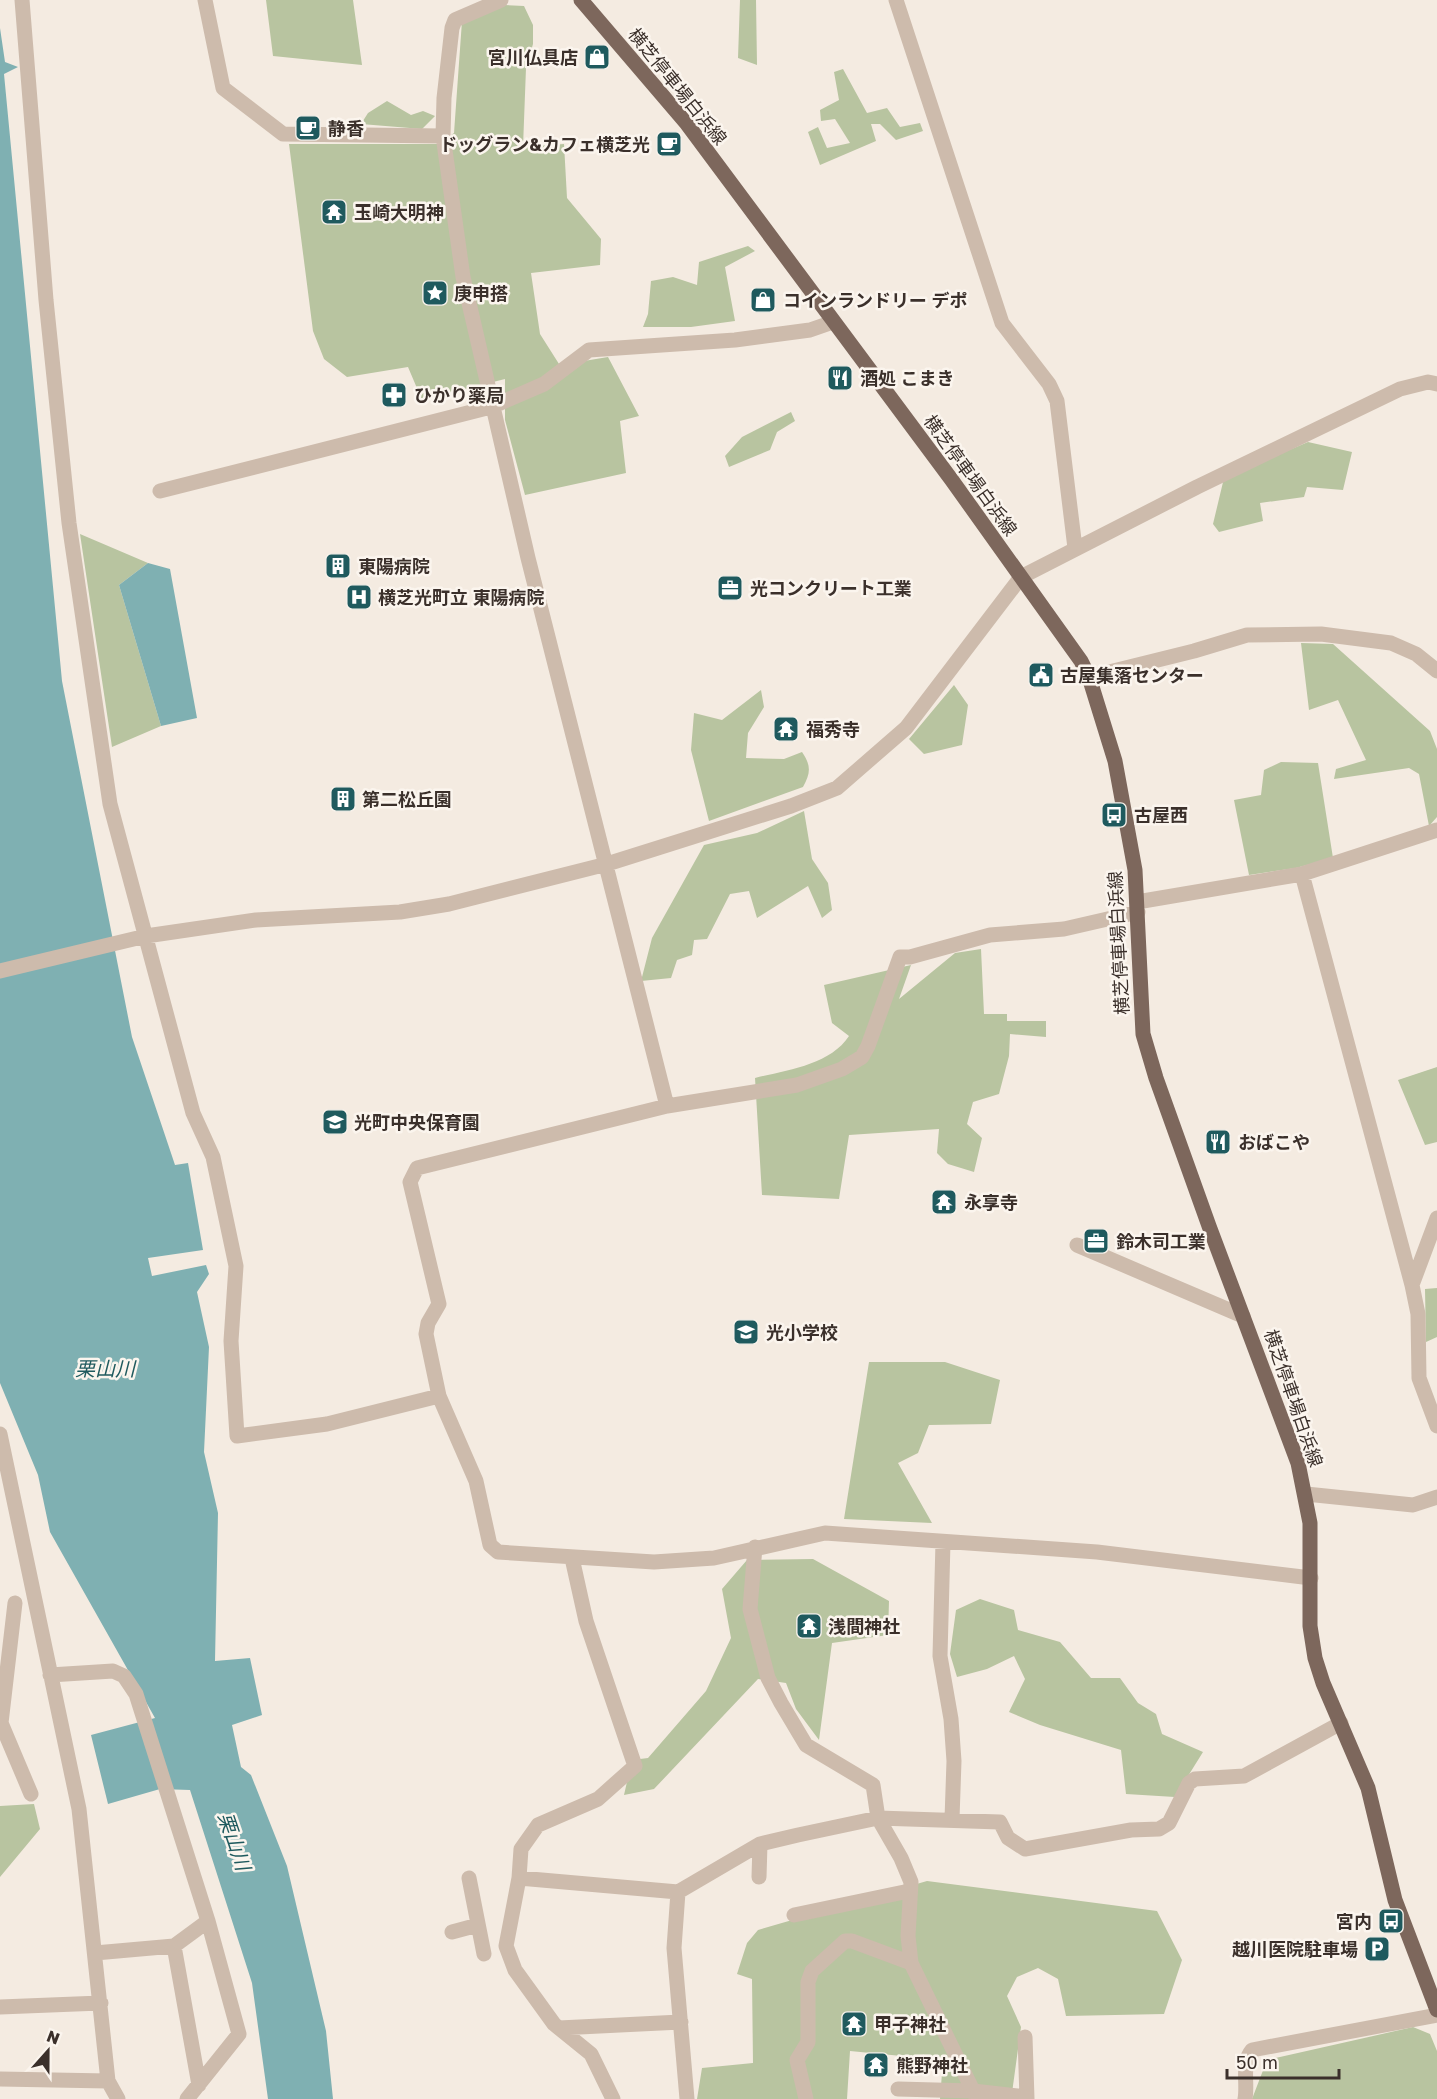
<svg xmlns="http://www.w3.org/2000/svg" width="1437" height="2099" viewBox="0 0 1437 2099" font-family="'Golos Text','Noto Sans JP',sans-serif">
  <rect width="100%" height="100%" fill="#f4ebe1"/>
  <path fill="#b8c4a0" d="M 266,0 L 353,0 L 362,65 L 273,56 Z
    M 740,0 L 756,0 L 757,65 L 738,58 Z
    M 504,5 L 524,6 L 533,25 L 533,44 L 526,68 L 523,147 L 564,144 L 567,198 L 601,239 L 600,265 L 531,273 L 540,334 L 566,375 L 584,361 L 608,357 L 639,416 L 620,421 L 626,473 L 525,495 L 505,420 L 505,379 L 422,400 L 408,367 L 347,377 L 324,359 L 313,331 L 289,144 L 439,144 L 454,133 L 462,21 Z
    M 843,69 L 867,113 L 887,108 L 900,127 L 920,123 L 923,131 L 896,140 L 880,124 L 871,124 L 876,141 L 820,165 L 808,132 L 818,127 L 827,148 L 850,143 L 835,119 L 821,121 L 820,110 L 839,100 L 834,72 Z
    M 387,101 L 411,115 L 423,111 L 435,116 L 422,129 L 361,124 L 368,113 Z
    M 748,246 L 755,251 L 725,267 L 735,321 L 691,327 L 643,327 L 648,314 L 651,281 L 673,277 L 697,285 L 699,262 Z
    M 791,412 L 795,421 L 777,432 L 770,450 L 729,467 L 725,456 L 742,437 Z
    M 1308,442 L 1352,452 L 1343,490 L 1307,487 L 1304,497 L 1260,503 L 1263,521 L 1219,532 L 1213,524 L 1224,478 Z
    M 80,534 L 148,563 L 119,585 L 161,726 L 112,747 Z
    M 1301,643 L 1333,644 L 1430,731 L 1437,749 L 1437,817 L 1429,826 L 1419,774 L 1409,768 L 1334,779 L 1336,769 L 1366,760 L 1338,700 L 1309,710 Z
    M 954,685 L 968,705 L 962,745 L 924,754 L 909,739 Z
    M 761,690 L 764,707 L 748,733 L 746,758 L 784,759 L 802,752 C 811,765 811,773 803,787 L 709,821 L 691,750 L 694,713 L 722,720 Z
    M 1281,762 L 1318,763 L 1333,858 L 1296,868 L 1249,875 L 1234,800 L 1261,795 L 1264,770 Z
    M 804,811 L 812,859 L 828,883 L 832,910 L 822,918 L 808,886 L 757,918 L 749,891 L 730,894 L 707,939 L 694,940 L 692,955 L 677,960 L 671,978 L 641,981 L 652,938 L 704,845 L 757,833 Z
    M 981,949 L 984,1014 L 1007,1014 L 1007,1021 L 1046,1021 L 1046,1037 L 1010,1034 L 1009,1056 L 999,1094 L 973,1102 L 967,1124 L 982,1138 L 974,1172 L 948,1164 L 937,1153 L 939,1129 L 849,1135 L 839,1199 L 762,1195 L 755,1078 C 787,1070 830,1065 849,1036 L 832,1023 L 824,985 L 911,965 L 899,999 L 955,953 Z
    M 1437,1067 L 1437,1142 L 1425,1145 L 1398,1080 Z
    M 1437,1288 L 1437,1337 L 1426,1342 L 1425,1289 Z
    M 869,1362 L 945,1362 L 1000,1380 L 991,1424 L 929,1425 L 918,1453 L 898,1463 L 932,1523 L 844,1519 Z
    M 813,1559 L 889,1601 L 888,1635 L 832,1643 L 819,1740 L 796,1709 L 786,1683 L 758,1679 L 654,1789 L 624,1795 L 632,1760 L 648,1758 L 706,1691 L 731,1638 L 722,1589 L 747,1560 Z
    M 980,1599 L 1014,1610 L 1018,1630 L 1060,1642 L 1091,1678 L 1120,1678 L 1138,1703 L 1156,1714 L 1162,1734 L 1203,1752 L 1175,1797 L 1126,1794 L 1121,1750 L 1040,1725 L 1009,1712 L 1025,1679 L 1014,1656 L 987,1669 L 957,1677 L 950,1654 L 956,1610 Z
    M 34,1804 L 40,1829 L 0,1877 L 0,1806 Z
    M 927,1881 L 1157,1911 L 1182,1960 L 1164,2014 L 1066,2016 L 1058,1979 L 1038,1968 L 1017,1977 L 1007,1996 L 1021,2027 L 1012,2093 L 1029,2099 L 940,2099 L 943,2060 L 850,2051 L 847,2099 L 697,2099 L 702,2068 L 753,2063 L 752,1979 L 737,1974 L 747,1943 L 758,1930 Z
    M 1413,2027 L 1430,2034 L 1437,2051 L 1437,2099 L 1252,2099 L 1267,2060 Z"/>
  <path fill="#7fb0b2" d="M 0,28 L 5,62 L 18,67 L 4,74 L 62,681 L 132,1037 L 175,1165 L 188,1163 L 203,1250 L 148,1258 L 152,1276 L 206,1265 L 209,1274 L 197,1292 L 209,1347 L 204,1452 L 218,1513 L 215,1661 L 250,1658 L 262,1715 L 232,1725 L 241,1767 L 251,1775 L 287,1866 L 326,2031 L 333,2099 L 268,2099 L 252,1983 L 190,1790 L 160,1789 L 108,1804 L 91,1735 L 155,1718 L 50,1532 L 38,1475 L 0,1383 Z
    M 148,563 L 170,569 L 197,718 L 161,726 L 119,585 Z"/>
  <g fill="none" stroke-linecap="round" stroke-linejoin="round">
    <path stroke="#cdbbac" stroke-width="15" d="M 22,0 L 46,300 L 69,523 L 110,804 L 193,1113 L 213,1157 L 236,1266 L 231,1341 L 237,1436 L 327,1424 L 439,1396
      M 205,0 L 223,88 L 283,134 L 443,136
      M 501,0 L 455,20 L 452,28 L 444,98 L 443,136 L 463,277 L 528,558 L 667,1106
      M 896,0 L 1002,323 L 1049,384 L 1057,401 L 1075,548
      M 160,491 L 491,407 L 544,384 L 589,350 L 735,340 L 810,330 L 833,322
      M 1089,677 L 1194,651 L 1247,635 L 1321,634 L 1391,643 L 1416,654 L 1437,671
      M 1302,874 L 1412,1285 L 1418,1314 L 1419,1378 L 1437,1426
      M 1137,902 L 1302,874 L 1437,830
      M 1138,912 L 1064,929 L 990,935 L 910,957 L 900,957 L 868,1046 L 862,1057 L 842,1069 L 797,1085 L 667,1106 L 417,1168 L 410,1182 L 439,1304 L 428,1323 L 426,1334 L 439,1396 L 476,1481 L 490,1545 L 498,1552 L 654,1562 L 714,1558 L 825,1533 L 1097,1552 L 1311,1578
      M 0,971 L 146,936 L 256,920 L 400,912 L 449,904 L 607,864 L 791,806 L 837,788 L 906,728 L 1021,577 L 1197,487 L 1400,389 L 1428,382 L 1437,384
      M 1077,1245 L 1243,1316
      M 1412,1285 L 1437,1218
      M 0,1434 L 79,1809 L 108,2081 L 118,2099
      M 1306,1494 L 1413,1505 L 1437,1497
      M 943,1542 L 940,1656 L 951,1719 L 954,1761 L 952,1819
      M 755,1547 L 750,1609 L 768,1678 L 781,1703 L 806,1745 L 873,1785 L 878,1818 L 901,1858 L 911,1882 L 908,1936 L 911,1963 L 977,2099
      M 572,1558 L 586,1621 L 635,1766 L 598,1799 L 538,1825 L 521,1849 L 519,1878 L 506,1946 L 515,1970 L 554,2024 L 591,2054 L 613,2099
      M 15,1603 L 1,1723 L 31,1794
      M 50,1675 L 113,1671 L 124,1676 L 136,1694 L 208,1921 L 239,2034 L 187,2099
      M 759,1877 L 760,1844
      M 469,1878 L 484,1954
      M 519,1878 L 678,1892 L 760,1844 L 798,1835 L 878,1818 L 1000,1822 L 1008,1838 L 1025,1849 L 1131,1830 L 1159,1829 L 1169,1823 L 1189,1783 L 1195,1779 L 1244,1776 L 1341,1723
      M 678,1892 L 674,1948 L 687,2099
      M 794,1915 L 909,1891
      M 452,1932 L 478,1925
      M 174,1946 L 199,2085
      M 95,1953 L 174,1946 L 208,1921
      M 0,2007 L 101,2003
      M 559,2028 L 681,2022
      M 1025,2037 L 1027,2099
      M 0,2079 L 108,2081
      M 898,2089 L 973,2091 L 1026,2097
      M 806,2099 L 797,2060 L 808,2042 L 808,1982 L 812,1971 L 845,1941 L 852,1941 L 911,1963
      M 1245,2099 C 1248,2084 1241,2063 1252,2050 L 1437,2015"/>
    <path stroke="#7d675c" stroke-width="15" d="M 581,0 L 687,124 L 951,479 L 1081,661 L 1089,677 L 1115,761 L 1135,870 L 1143,1034 L 1156,1078 L 1209,1226 L 1298,1463 L 1310,1523 L 1310,1626 L 1315,1658 L 1323,1683 L 1368,1788 L 1395,1900 L 1437,2010"/>
  </g>
  <defs>
    <g id="shop-square" transform="scale(1.35)"><rect x="-9" y="-9" width="18" height="18" rx="4" fill="#1f5a5e" stroke="#fbf5ee"/><path d="M-5-2.5h2.3a2.7 3.5 0 0 1 5.4 0H5L5.5 6h-11ZM-1.5-2.5h3a1.5 2.3 0 0 0-3 0Z" fill="#fff"/></g>
    <g id="cafe-square" transform="scale(1.35)"><rect x="-9" y="-9" width="18" height="18" rx="4" fill="#1f5a5e" stroke="#fbf5ee"/><path d="M-5.5-4.5H6V0H3Q3 3.5 0 3.5H-2.5Q-5.5 3.5-5.5 0ZM3-3.2v2h1.7v-2ZM-6 4.5H4V6H-6Z" fill="#fff"/></g>
    <g id="temple-square" transform="scale(1.35)"><rect x="-9" y="-9" width="18" height="18" rx="4" fill="#1f5a5e" stroke="#fbf5ee"/><path d="M0-6L5-2H3V0L6.5 2.5H4V6H1.5V3h-3V6H-4V2.5H-6.5L-3 0V-2H-5Z" fill="#fff"/></g>
    <g id="sight-square" transform="scale(1.35)"><rect x="-9" y="-9" width="18" height="18" rx="4" fill="#1f5a5e" stroke="#fbf5ee"/><path d="M0-6L1.8-2.2L6-1.7L2.9 1.2L3.7 5.4L0 3.3L-3.7 5.4L-2.9 1.2L-6-1.7L-1.8-2.2Z" fill="#fff"/></g>
    <g id="restaurant-square" transform="scale(1.35)"><rect x="-9" y="-9" width="18" height="18" rx="4" fill="#1f5a5e" stroke="#fbf5ee"/><path d="M-5-6h1v4h1v-4h1v4h1v-4h1v5L-1.5 .5V6h-2V.5L-5-1ZM5-6V6H3V1.5H1.5Q1.5-4 5-6Z" fill="#fff"/></g>
    <g id="pharmacy-square" transform="scale(1.35)"><rect x="-9" y="-9" width="18" height="18" rx="4" fill="#1f5a5e" stroke="#fbf5ee"/><path d="M-2-6h4v4h4v4h-4v4h-4v-4h-4v-4h4Z" fill="#fff"/></g>
    <g id="building-square" transform="scale(1.35)"><rect x="-9" y="-9" width="18" height="18" rx="4" fill="#1f5a5e" stroke="#fbf5ee"/><path d="M-4-6H4V6H1V3H-1V6H-4ZM-2.5-4.3h1.7v1.8h-1.7ZM.8-4.3h1.7v1.8H.8ZM-2.5-1h1.7V.8h-1.7ZM.8-1h1.7V.8H.8Z" fill="#fff"/></g>
    <g id="office-square" transform="scale(1.35)"><rect x="-9" y="-9" width="18" height="18" rx="4" fill="#1f5a5e" stroke="#fbf5ee"/><path d="M-6-3h4V-5.5h4V-3h4V5H-6ZM-1-4.5V-3h2v-1.5ZM-6 0V1H6V0Z" fill="#fff"/></g>
    <g id="hospital-square" transform="scale(1.35)"><rect x="-9" y="-9" width="18" height="18" rx="4" fill="#1f5a5e" stroke="#fbf5ee"/><path d="M-5-5h3v3.5h4V-5h3V5h-3V1.5h-4V5h-3Z" fill="#fff"/></g>
    <g id="civic-square" transform="scale(1.35)"><rect x="-9" y="-9" width="18" height="18" rx="4" fill="#1f5a5e" stroke="#fbf5ee"/><path d="M-.6-6.5H3V-4.5H.6V-3L4-1V1h2V6H-6V1h2V-1L-.6-3ZM-1.2 2.5V6h2.4V2.5Z" fill="#fff"/></g>
    <g id="bus-square" transform="scale(1.35)"><rect x="-9" y="-9" width="18" height="18" rx="4" fill="#1f5a5e" stroke="#fbf5ee"/><path d="M-5-6H5V4H4V6H2V4H-2V6H-4V4H-5ZM-3.5-4V0h7V-4ZM-3.5 1.2v1.5H-2V1.2ZM2 1.2v1.5H3.5V1.2Z" fill="#fff"/></g>
    <g id="school-square" transform="scale(1.35)"><rect x="-9" y="-9" width="18" height="18" rx="4" fill="#1f5a5e" stroke="#fbf5ee"/><path d="M0-5L7-2L0 1L-7-2ZM-4 1L0 2.5L4 1V4Q0 6-4 4Z" fill="#fff"/></g>
    <g id="parking-square" transform="scale(1.35)"><rect x="-9" y="-9" width="18" height="18" rx="4" fill="#1f5a5e" stroke="#fbf5ee"/><path d="M-3.5-5.5H1a3.5 3.5 0 0 1 0 7H-1V5.5H-3.5ZM-1-3.4V-.6H.8a1.4 1.4 0 0 0 0-2.8Z" fill="#fff"/></g>
  </defs>
  <g fill-rule="evenodd">
    <use href="#shop-square" x="597" y="57"/>
    <use href="#cafe-square" x="308" y="128"/>
    <use href="#cafe-square" x="669" y="144"/>
    <use href="#temple-square" x="334" y="212"/>
    <use href="#sight-square" x="435" y="293"/>
    <use href="#shop-square" x="763" y="300"/>
    <use href="#restaurant-square" x="840" y="378"/>
    <use href="#pharmacy-square" x="394" y="395"/>
    <use href="#building-square" x="338" y="566"/>
    <use href="#office-square" x="730" y="588"/>
    <use href="#hospital-square" x="359" y="597"/>
    <use href="#civic-square" x="1041" y="675"/>
    <use href="#temple-square" x="786" y="729"/>
    <use href="#building-square" x="343" y="799"/>
    <use href="#bus-square" x="1114" y="815"/>
    <use href="#school-square" x="335" y="1122"/>
    <use href="#restaurant-square" x="1218" y="1142"/>
    <use href="#temple-square" x="944" y="1202"/>
    <use href="#office-square" x="1096" y="1241"/>
    <use href="#school-square" x="746" y="1332"/>
    <use href="#temple-square" x="809" y="1626"/>
    <use href="#bus-square" x="1391" y="1921"/>
    <use href="#parking-square" x="1377" y="1949"/>
    <use href="#temple-square" x="854" y="2024"/>
    <use href="#temple-square" x="876" y="2065"/>
  </g>
  <g text-anchor="middle" dominant-baseline="central" stroke-width="5" stroke-linejoin="round" paint-order="stroke">
    <g font-size="18" font-weight="bold" fill="#3b302b" stroke="#fbf5ee" text-anchor="start">
      <text x="578" y="57" text-anchor="end">宮川仏具店</text>
      <text x="328" y="128">静香</text>
      <text x="650" y="144" text-anchor="end">ドッグラン&amp;カフェ横芝光</text>
      <text x="354" y="212">玉崎大明神</text>
      <text x="454" y="293">庚申搭</text>
      <text x="783" y="300">コインランドリー デポ</text>
      <text x="860" y="378">酒処 こまき</text>
      <text x="414" y="395">ひかり薬局</text>
      <text x="358" y="566">東陽病院</text>
      <text x="750" y="588">光コンクリート工業</text>
      <text x="378" y="597">横芝光町立 東陽病院</text>
      <text x="1060" y="675">古屋集落センター</text>
      <text x="806" y="729">福秀寺</text>
      <text x="362" y="799">第二松丘園</text>
      <text x="1134" y="815">古屋西</text>
      <text x="354" y="1122">光町中央保育園</text>
      <text x="1238" y="1142">おばこや</text>
      <text x="964" y="1202">永享寺</text>
      <text x="1116" y="1241">鈴木司工業</text>
      <text x="766" y="1332">光小学校</text>
      <text x="828" y="1626">浅間神社</text>
      <text x="1372" y="1921" text-anchor="end">宮内</text>
      <text x="1358" y="1949" text-anchor="end">越川医院駐車場</text>
      <text x="874" y="2024">甲子神社</text>
      <text x="896" y="2065">熊野神社</text>
    </g>
    <g font-size="18" fill="#3b302b" stroke="#fbf5ee">
      <text transform="translate(678 86) rotate(51)">横芝停車場白浜線</text>
      <text transform="translate(971 475) rotate(54)">横芝停車場白浜線</text>
      <text transform="translate(1118 943) rotate(-93)">横芝停車場白浜線</text>
      <text transform="translate(1294 1398) rotate(71)">横芝停車場白浜線</text>
    </g>
    <g font-size="20" font-style="italic" fill="#1f5a5e" stroke="#fbf5ee">
      <text x="105" y="1368">栗山川</text>
      <text transform="translate(235 1841) rotate(71)">栗山川</text>
    </g>
  </g>
  <g transform="translate(48 2051) rotate(21)" stroke="#fbf5ee" stroke-width="4.5" paint-order="stroke">
  <path d="M0-4.5L10 22L0 15L-10 22Z" fill="#3b302b"/>
  <text y="-9" font-size="16" font-weight="bold" text-anchor="middle" fill="#3b302b">N</text>
  </g>
  <path d="M1227 2069v9h112v-9" fill="none" stroke="#3b302b" stroke-width="3"/>
  <text x="1236" y="2069" font-size="18" fill="#3b302b" stroke="#fbf5ee" stroke-width="4.5" paint-order="stroke">50 m</text>
</svg>
